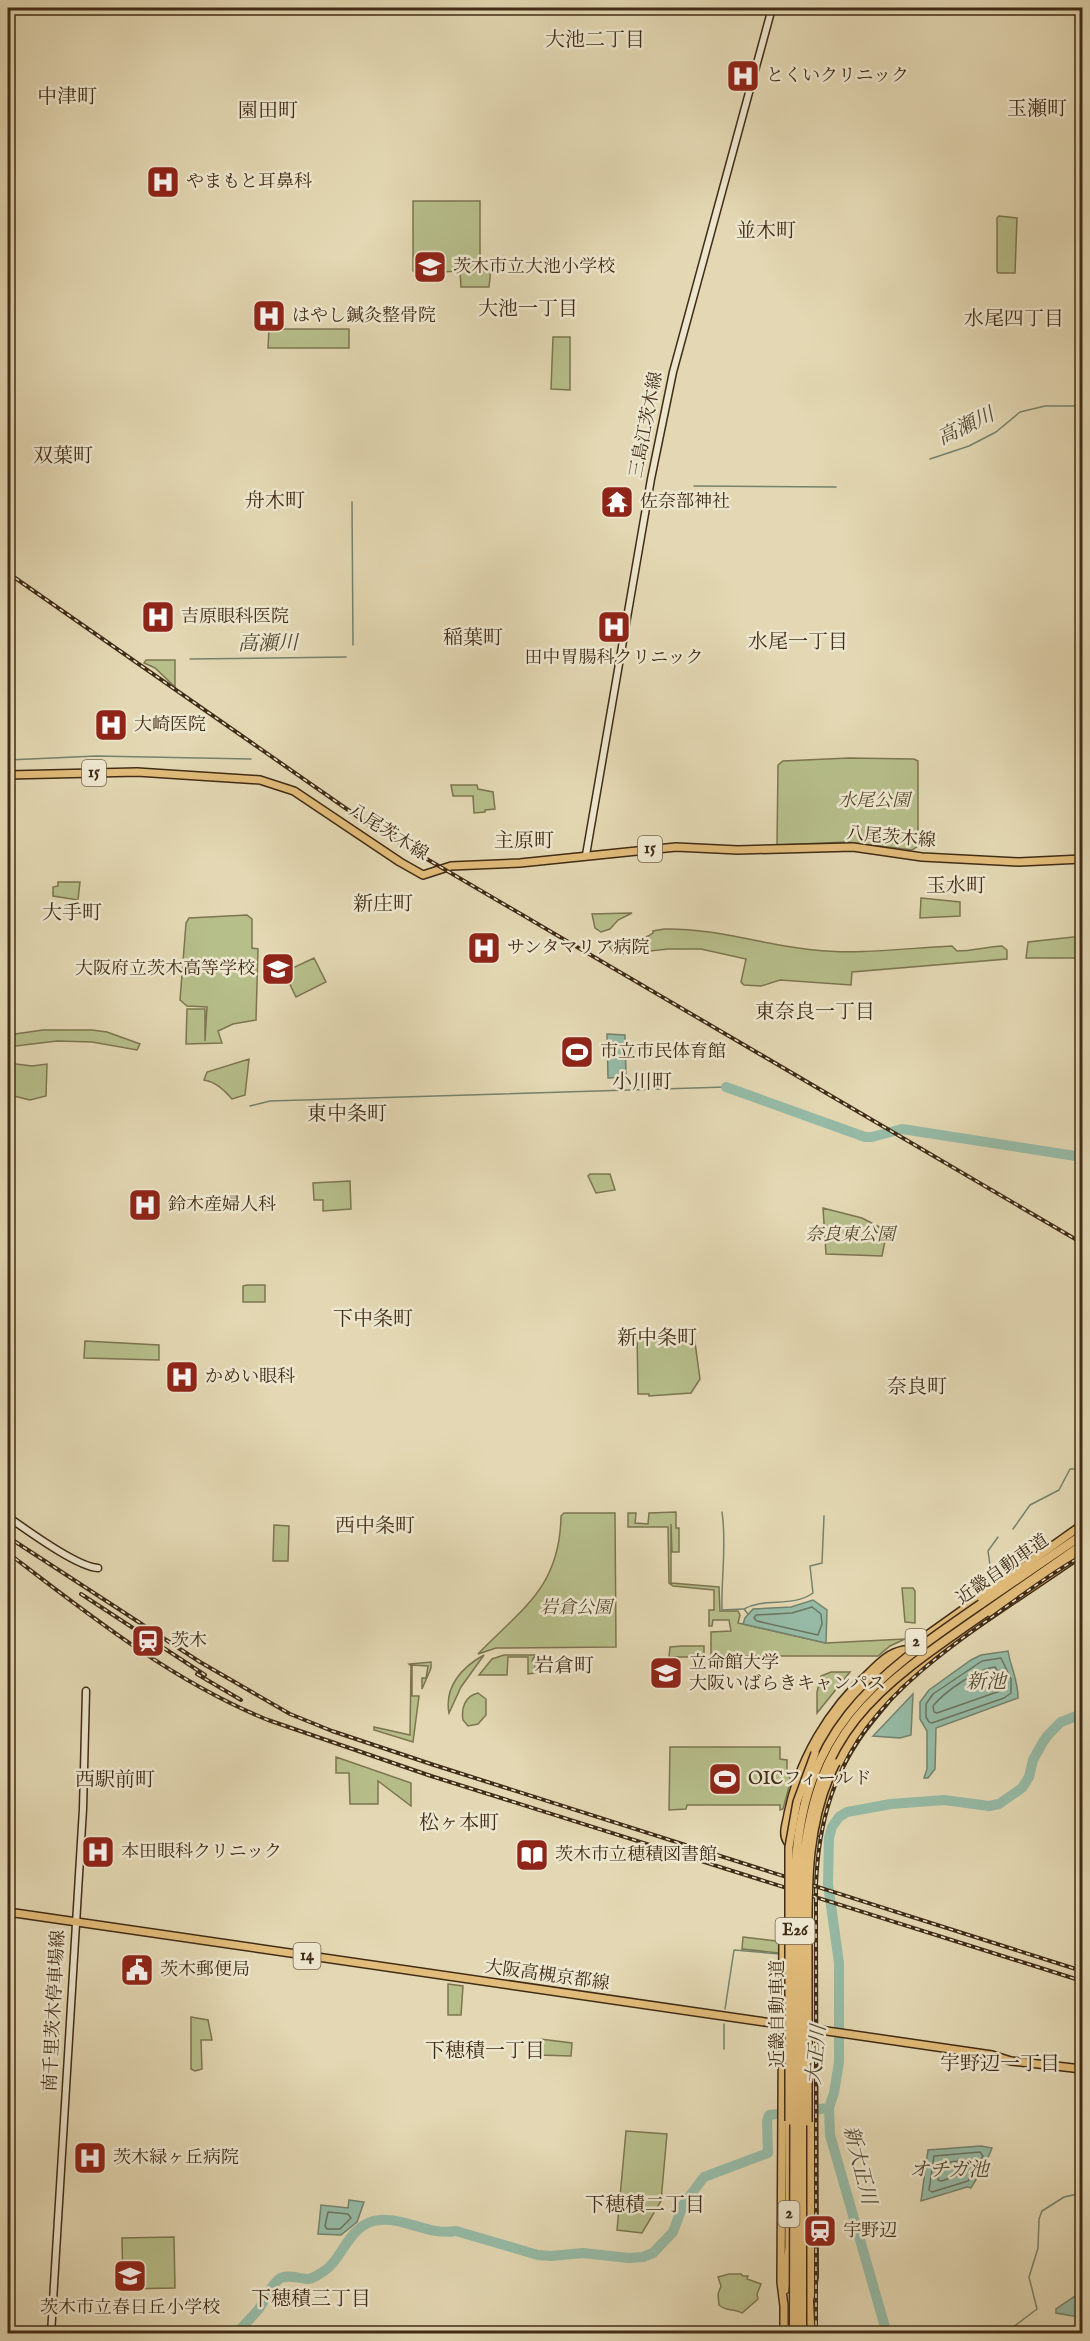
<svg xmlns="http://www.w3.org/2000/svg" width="1090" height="2341" viewBox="0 0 1090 2341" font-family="'IM FELL English','Noto Serif JP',serif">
  <rect width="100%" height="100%" fill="#e3d8b3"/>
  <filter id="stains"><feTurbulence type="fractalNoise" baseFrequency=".00333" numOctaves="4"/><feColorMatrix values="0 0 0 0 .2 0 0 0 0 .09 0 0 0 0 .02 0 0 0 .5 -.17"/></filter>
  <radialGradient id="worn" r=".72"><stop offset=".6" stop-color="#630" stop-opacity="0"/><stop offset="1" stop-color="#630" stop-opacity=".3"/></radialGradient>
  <path fill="#b6be8a" stroke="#7c7550" stroke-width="1.5" d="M 413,201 L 480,201 L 480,266 L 491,268 L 489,287 L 461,287 L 460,271 L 421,273 L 413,271 Z
    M 999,216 L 1017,218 L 1015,273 L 998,273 L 997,271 L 997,218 Z
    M 269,329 L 349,329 L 349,348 L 268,348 Z
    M 553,337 L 570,337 L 570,390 L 551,389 Z
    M 146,660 L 175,660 L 175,687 L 155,668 L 144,663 Z
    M 849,758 L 914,759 L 918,761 L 918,846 L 912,850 L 847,842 L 777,845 L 778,765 L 783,761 Z
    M 451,785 L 477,785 L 478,789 L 493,792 L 495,809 L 485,810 L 485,812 L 474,813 L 473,796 L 453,796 Z
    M 58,882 L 80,882 L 78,900 L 53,896 L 53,887 L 58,886 Z
    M 921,898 L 960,902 L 960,916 L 920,918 Z
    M 632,913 L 618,920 L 610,929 L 601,932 L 595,928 L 592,914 Z
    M 247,915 L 252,919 L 252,948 L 258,949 L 256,1020 L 233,1024 L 218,1031 L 222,1043 L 186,1044 L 187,1009 L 205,1009 L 205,1041 L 207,1007 L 187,1006 L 180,1000 L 186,923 L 189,918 Z
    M 664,929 C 715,928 763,945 814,950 C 859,955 906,948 952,946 L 957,951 C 972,951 986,947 1002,946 L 1007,950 L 1007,959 L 852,972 L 851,985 L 780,980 L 761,986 L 744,985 L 741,982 L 746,959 L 701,949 L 668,949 L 622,954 L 613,951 L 608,945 C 623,937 641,943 653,933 L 653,931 Z
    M 1082,936 L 1082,958 L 1026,958 L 1028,942 Z
    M 314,958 L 326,982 L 296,997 L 284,972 Z
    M 43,1030 L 92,1030 L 107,1032 L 140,1044 L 137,1050 L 92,1042 L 57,1041 L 8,1047 L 8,1035 Z
    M 249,1059 L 245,1095 L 232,1099 C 224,1090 216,1082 204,1080 L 207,1072 Z
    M 8,1063 L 32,1066 L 47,1064 L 46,1096 L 30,1100 L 10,1095 L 8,1089 Z
    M 590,1174 L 610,1174 L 615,1190 L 596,1193 L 588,1176 Z
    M 350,1181 L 351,1209 L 323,1211 L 323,1200 L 314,1200 L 313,1183 Z
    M 823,1208 L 862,1218 L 887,1231 L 882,1256 L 826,1254 Z
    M 247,1285 L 265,1285 L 265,1302 L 243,1302 L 243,1286 Z
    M 637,1332 L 694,1335 L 700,1379 L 691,1393 L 649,1396 L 649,1394 L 638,1394 Z
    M 85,1341 L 159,1345 L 159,1360 L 84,1358 Z
    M 676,1512 L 676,1528 L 679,1528 L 679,1552 L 672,1552 L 671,1524 L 671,1583 L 719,1587 L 720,1611 L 738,1611 L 740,1615 L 738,1623 L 826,1643 L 905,1639 L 890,1646 L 878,1656 L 711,1656 L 711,1632 L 731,1631 L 729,1620 L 713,1620 L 712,1626 L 709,1626 L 709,1610 L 714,1610 L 714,1590 L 673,1586 L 669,1583 L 668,1527 L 628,1527 L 628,1513 L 636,1513 L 635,1523 L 648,1524 L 649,1513 Z
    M 564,1513 L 615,1513 L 616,1647 L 496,1648 L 478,1654 C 521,1609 560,1588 561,1516 Z
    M 274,1525 L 289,1526 L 288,1561 L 273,1561 Z
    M 902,1588 L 913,1588 L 915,1591 L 915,1623 L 905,1622 Z
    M 682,1646 L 704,1646 L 704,1657 L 669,1657 L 670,1647 Z
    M 484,1655 L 461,1687 L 449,1713 C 444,1687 462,1667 484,1655 Z
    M 504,1655 L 544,1655 L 544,1662 L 540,1657 L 534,1657 L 532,1661 L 535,1663 L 535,1673 L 528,1674 L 528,1657 L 508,1657 L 507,1675 L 479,1675 L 492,1659 Z
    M 431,1662 L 431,1668 L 422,1689 L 422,1678 L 426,1678 L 428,1666 L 412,1665 L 412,1696 L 419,1696 L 413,1742 L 374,1730 L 374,1727 L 410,1735 L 411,1666 L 409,1664 Z
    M 831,1672 L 850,1672 L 817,1713 L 817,1692 L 821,1676 Z
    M 478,1693 L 486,1699 L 486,1715 L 478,1724 L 468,1726 L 463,1720 C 461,1708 465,1696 478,1693 Z
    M 670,1747 L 780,1747 L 780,1759 L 787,1760 L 787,1773 L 791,1780 L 783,1809 L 780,1810 L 780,1805 L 687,1805 L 686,1809 L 669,1810 Z
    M 336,1757 L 411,1783 L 411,1806 L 378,1781 L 378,1804 L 350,1804 L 349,1773 L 336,1773 Z
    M 743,1937 L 776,1941 L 779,1944 L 779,1953 L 742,1949 Z
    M 448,1984 L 463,1986 L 461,2015 L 448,2015 Z
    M 191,2017 L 208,2020 L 212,2040 L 201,2040 L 202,2069 L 195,2071 L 191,2069 Z
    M 540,2039 L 572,2043 L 571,2056 L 539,2055 Z
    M 626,2131 L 667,2134 L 661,2201 L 642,2233 L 617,2230 Z
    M 174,2237 L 175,2288 L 123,2289 L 122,2238 Z
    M 729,2274 L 741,2274 L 743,2276 L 748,2276 L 747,2279 L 761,2284 L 757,2294 L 758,2299 L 742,2313 C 735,2308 726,2312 719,2305 L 718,2294 L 721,2286 L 718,2277 Z"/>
  <path fill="#96bba7" stroke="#74826d" stroke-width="1.5" d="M 607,1034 L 625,1035 L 626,1077 L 608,1078 Z
    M 813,1600 L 827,1610 L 826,1643 L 743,1624 L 745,1618 L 753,1609 L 791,1607 Z
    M 1008,1651 C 1011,1669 1018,1679 1018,1698 L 936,1728 L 935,1769 L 928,1778 L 924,1778 L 927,1769 L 927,1731 L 920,1719 L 920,1702 L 929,1690 L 971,1660 L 981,1655 Z
    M 913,1694 L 911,1735 L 900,1738 L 873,1736 Z
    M 981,2146 L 992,2148 L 985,2165 L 971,2188 L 967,2187 L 921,2201 L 928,2150 Z
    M 349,2200 L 364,2202 L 357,2222 L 341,2235 L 318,2234 L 321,2205 L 348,2208 Z
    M 1078,2294 L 1082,2294 L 1082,2316 L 1079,2317 L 1056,2313 L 1056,2309 Z"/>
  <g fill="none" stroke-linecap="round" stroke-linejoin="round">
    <path stroke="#6c745e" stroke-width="1.5" d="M 812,1607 L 821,1614 L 822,1624 L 818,1635 L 757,1621 L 754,1618 L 756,1615 L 792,1613 Z
      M 1001,1658 L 1011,1679 L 1011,1693 L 1004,1698 L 932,1723 L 929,1722 L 926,1717 L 926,1704 L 933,1694 L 982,1661 Z
      M 995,1667 L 1004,1681 L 1004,1687 L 1000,1691 L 937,1713 L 934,1712 L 933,1706 C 944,1692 977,1669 995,1667 Z
      M 980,2152 L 983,2156 L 968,2181 L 932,2192 L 929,2190 L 934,2156 Z
      M 967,2160 L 970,2164 L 964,2174 L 941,2181 L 938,2180 L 941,2163 Z
      M 328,2212 L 348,2214 L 351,2218 L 340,2229 L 327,2229 L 325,2226 Z"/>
    <path stroke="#74826d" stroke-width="1.5" d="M 930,459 L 969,446 L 996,432 L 1020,412 L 1045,406 L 1082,406
      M 694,486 L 836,487
      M 352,502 L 353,645
      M 190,659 L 346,657
      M 8,760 L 96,756 L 251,759
      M 250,1106 L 270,1101 L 726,1087
      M 722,1512 C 727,1545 721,1577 722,1610 L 743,1609
      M 1013,1529 L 1030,1505 L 1059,1490 L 1070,1469 L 1078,1469
      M 992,1578 L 988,1551 L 998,1537
      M 748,1614 L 744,1609 C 765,1597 792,1608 813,1593 L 810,1566 L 822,1563 L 824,1516
      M 725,2009 L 734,1950 L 780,1954
      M 724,2024 L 724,2049
      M 886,2334 L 887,2332
      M 1004,2334 L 1037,2309 L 1029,2277 L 1038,2248 L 1039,2219 L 1042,2211 L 1064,2197 L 1082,2193"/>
    <path stroke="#96bba7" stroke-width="10" d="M 726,1087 L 865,1137 L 872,1137 L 902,1129 L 1082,1157
      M 236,2334 C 243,2326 251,2318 258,2310 C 265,2301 269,2288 278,2280 C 285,2273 300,2279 309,2279 C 313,2278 318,2275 321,2273 C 342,2263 348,2222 380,2220 C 407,2218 429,2236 456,2231 L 538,2255 L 551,2256 L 583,2253 L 629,2258 L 643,2257 L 653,2253 L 673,2232 L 683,2205 L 704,2177 L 768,2153 L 767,2121 L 769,2115 L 829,2108
      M 887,2334 L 830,2135 L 829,2108 L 834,2093 L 839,2062 L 839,1963 L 828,1884 L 829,1838 L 832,1827 L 839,1817 L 847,1812 L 891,1804 L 944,1800 L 989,1806 L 999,1804 L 1022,1788 L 1029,1777 L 1033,1760 L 1043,1742 L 1048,1735 L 1061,1722 L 1082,1714"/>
    <g stroke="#412c16" stroke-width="9">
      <path id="secondary" d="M 586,855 L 651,479 L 673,372 L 772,8
        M 8,1517 C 27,1530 77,1567 98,1568
        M 51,2334 L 83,1809 L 86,1691"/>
    </g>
    <g stroke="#412c16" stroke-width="10">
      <path id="primary" d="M 8,775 L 137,772 L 260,780 L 294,791 L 400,862 L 423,875 L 451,866 L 520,863 L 676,847 L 738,850 L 853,847 L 922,857 L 1019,862 L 1082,859
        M 897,1685 L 952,1641 L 1082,1553
        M 815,1753 L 833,1723 L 849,1701 L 885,1665 L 1082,1525
        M 838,1761 L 861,1723 L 886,1695
        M 817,1832 C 823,1800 838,1766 856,1739 C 869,1719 886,1703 898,1684
        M 802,1849 C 796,1848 790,1847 787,1841 C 782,1833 787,1822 788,1814 C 799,1759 829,1709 870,1672 C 881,1661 889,1653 904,1650
        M 8,1912 L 992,2055 L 1011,2061 L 1082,2069
        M 806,1923 L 813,1931 L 814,2277 L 810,2298
        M 808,2122 L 807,2246 L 811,2334
        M 785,2290 L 789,2247 L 789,2121
        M 784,2306 L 781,2282 L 783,1937 L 785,1923 L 792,1920
        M 784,2334 L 784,2304"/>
    </g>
    <g stroke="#412c16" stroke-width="11">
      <path id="motorway" d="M 981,1604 L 1082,1535
        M 986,1612 L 1082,1545"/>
    </g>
    <use href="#secondary" stroke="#ede6ce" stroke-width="6"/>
    <use href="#primary" stroke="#e2bc7a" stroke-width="7"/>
    <use href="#motorway" stroke="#e2bc7a" stroke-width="8"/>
    <g stroke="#412c16" stroke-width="4">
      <path id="rail" d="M 8,573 L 374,828 L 1082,1243
        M 1082,1494 L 1080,1518 L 1082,1578
        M 8,1537 L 200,1662 L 290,1714 L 332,1731 L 434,1765 L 1082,1971
        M 8,1553 C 89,1615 172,1681 268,1720 L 431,1776 L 1082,1981
        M 81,1594 L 205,1675
        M 197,1674 L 241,1700
        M 816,2334 L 816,1885 C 821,1750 888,1690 992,1617 C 1021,1596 1051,1573 1082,1556"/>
    </g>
    <use href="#rail" stroke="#ede6ce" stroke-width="1.5" stroke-dasharray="4.5" stroke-linecap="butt"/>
    <g stroke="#412c16" stroke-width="10" stroke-linecap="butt">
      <path id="primary-bridge" d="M 789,2121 L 789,1847 L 797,1802 L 815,1753
        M 808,2122 C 808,2070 808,2018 808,1966 C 808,1898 804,1825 836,1763"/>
    </g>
    <g stroke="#412c16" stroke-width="11" stroke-linecap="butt">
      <path id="motorway-bridge" d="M 794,2334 L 795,1876 C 801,1731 870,1680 981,1604
        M 802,2334 L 802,1876 C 814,1730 873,1690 986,1612"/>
    </g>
    <use href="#primary-bridge" stroke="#e2bc7a" stroke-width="7"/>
    <use href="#motorway-bridge" stroke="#e2bc7a" stroke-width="8"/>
  </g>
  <defs>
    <g id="hospital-square" transform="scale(1.725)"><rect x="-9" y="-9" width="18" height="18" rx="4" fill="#8f2418" stroke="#ede6ce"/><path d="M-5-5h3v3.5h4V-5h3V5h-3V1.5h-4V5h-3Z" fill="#fff"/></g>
    <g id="school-square" transform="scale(1.725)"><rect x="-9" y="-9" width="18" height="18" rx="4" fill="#8f2418" stroke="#ede6ce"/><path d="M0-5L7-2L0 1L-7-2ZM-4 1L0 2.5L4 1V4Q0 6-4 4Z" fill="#fff"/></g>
    <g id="temple-square" transform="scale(1.725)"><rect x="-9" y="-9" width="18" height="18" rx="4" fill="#8f2418" stroke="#ede6ce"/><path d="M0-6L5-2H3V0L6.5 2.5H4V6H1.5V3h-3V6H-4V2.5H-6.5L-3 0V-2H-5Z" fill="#fff"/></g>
    <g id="stadium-square" transform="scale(1.725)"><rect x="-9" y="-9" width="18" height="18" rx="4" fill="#8f2418" stroke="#ede6ce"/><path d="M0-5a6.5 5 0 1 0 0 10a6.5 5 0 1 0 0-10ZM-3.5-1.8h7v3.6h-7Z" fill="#fff"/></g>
    <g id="station-square" transform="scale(1.725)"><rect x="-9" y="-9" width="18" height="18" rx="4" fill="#8f2418" stroke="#ede6ce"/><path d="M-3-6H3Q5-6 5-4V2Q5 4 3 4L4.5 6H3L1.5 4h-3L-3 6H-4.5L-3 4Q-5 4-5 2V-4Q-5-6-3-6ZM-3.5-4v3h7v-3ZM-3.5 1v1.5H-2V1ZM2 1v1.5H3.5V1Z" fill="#fff"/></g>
    <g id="university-square" transform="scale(1.725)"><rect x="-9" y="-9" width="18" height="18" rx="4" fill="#8f2418" stroke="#ede6ce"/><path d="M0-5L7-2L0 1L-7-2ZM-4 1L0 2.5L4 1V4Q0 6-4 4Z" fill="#fff"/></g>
    <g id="library-square" transform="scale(1.725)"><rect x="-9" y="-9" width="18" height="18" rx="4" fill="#8f2418" stroke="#ede6ce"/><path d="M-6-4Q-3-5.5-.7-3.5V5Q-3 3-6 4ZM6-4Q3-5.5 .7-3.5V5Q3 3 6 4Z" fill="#fff"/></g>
    <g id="civic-square" transform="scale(1.725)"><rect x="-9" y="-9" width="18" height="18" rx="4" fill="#8f2418" stroke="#ede6ce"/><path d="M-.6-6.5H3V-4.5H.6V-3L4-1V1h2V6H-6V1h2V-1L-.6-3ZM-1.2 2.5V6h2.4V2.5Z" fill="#fff"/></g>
  </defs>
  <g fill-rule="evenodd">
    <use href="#hospital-square" x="743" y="76"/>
    <use href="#hospital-square" x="163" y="182"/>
    <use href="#school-square" x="430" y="267"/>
    <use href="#hospital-square" x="269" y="316"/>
    <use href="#temple-square" x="617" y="502"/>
    <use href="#hospital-square" x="158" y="617"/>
    <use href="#hospital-square" x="614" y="627"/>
    <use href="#hospital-square" x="111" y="725"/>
    <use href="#hospital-square" x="484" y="948"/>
    <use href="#school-square" x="278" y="969"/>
    <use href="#stadium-square" x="577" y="1052"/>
    <use href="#hospital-square" x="145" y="1205"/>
    <use href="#hospital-square" x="182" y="1377"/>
    <use href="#station-square" x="148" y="1641"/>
    <use href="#university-square" x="666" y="1673"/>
    <use href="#stadium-square" x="725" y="1779"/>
    <use href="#hospital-square" x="98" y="1852"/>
    <use href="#library-square" x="532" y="1855"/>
    <use href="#civic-square" x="137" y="1970"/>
    <use href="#hospital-square" x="90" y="2158"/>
    <use href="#station-square" x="820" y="2231"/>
    <use href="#school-square" x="130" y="2276"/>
  </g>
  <g text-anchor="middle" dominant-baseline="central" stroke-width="5" stroke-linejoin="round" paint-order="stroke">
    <g fill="#ede6ce" stroke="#75644d" stroke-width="1.5">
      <rect x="82" y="760" width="24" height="26" rx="4.5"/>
      <rect x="638" y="836" width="24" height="26" rx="4.5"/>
      <rect x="905.5" y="1629" width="21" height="26" rx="4.5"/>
      <rect x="775.5" y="1918" width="39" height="26" rx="4.5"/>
      <rect x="293.5" y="1943" width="27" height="26" rx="4.5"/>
      <rect x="778.5" y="2201" width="21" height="26" rx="4.5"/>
    </g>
    <g font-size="16" font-weight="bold" fill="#412c16">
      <text x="94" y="773">15</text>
      <text x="650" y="849">15</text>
      <text x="916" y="1642">2</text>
      <text x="795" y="1931">E26</text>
      <text x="307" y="1956">14</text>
      <text x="789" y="2214">2</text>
    </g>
    <g font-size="18" fill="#412c16" stroke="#ede6ce" text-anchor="start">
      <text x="766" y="76">とくいクリニック</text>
      <text x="186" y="182">やまもと耳鼻科</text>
      <text x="453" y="267">茨木市立大池小学校</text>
      <text x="292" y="316">はやし鍼灸整骨院</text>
      <text x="640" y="502">佐奈部神社</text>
      <text x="181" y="617">吉原眼科医院</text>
      <text x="614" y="658" text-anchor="middle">田中胃腸科クリニック</text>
      <text x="134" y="725">大崎医院</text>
      <text x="507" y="948">サンタマリア病院</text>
      <text x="255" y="969" text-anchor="end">大阪府立茨木高等学校</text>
      <text x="600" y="1052">市立市民体育館</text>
      <text x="168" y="1205">鈴木産婦人科</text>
      <text x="205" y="1377">かめい眼科</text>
      <text x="171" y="1641">茨木</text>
      <text x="689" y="1663">立命館大学<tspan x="689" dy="21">大阪いばらきキャンパス</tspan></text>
      <text x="748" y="1779">OICフィールド</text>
      <text x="121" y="1852">本田眼科クリニック</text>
      <text x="555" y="1855">茨木市立穂積図書館</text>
      <text x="160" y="1970">茨木郵便局</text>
      <text x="113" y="2158">茨木緑ヶ丘病院</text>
      <text x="843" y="2231">宇野辺</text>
      <text x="130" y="2308" text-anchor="middle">茨木市立春日丘小学校</text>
    </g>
    <g font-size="18" fill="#412c16" stroke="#ede6ce">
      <text transform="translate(647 425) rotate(-79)">三島江茨木線</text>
      <text transform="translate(388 833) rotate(32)">八尾茨木線</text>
      <text transform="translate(891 838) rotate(5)">八尾茨木線</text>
      <text transform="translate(1003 1570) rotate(-35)">近畿自動車道</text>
      <text transform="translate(547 1976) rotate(8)">大阪高槻京都線</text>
      <text transform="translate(55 2011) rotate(-87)">南千里茨木停車場線</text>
      <text transform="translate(778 2014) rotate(-90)">近畿自動車道</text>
    </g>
    <g font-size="18" font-style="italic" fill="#58492d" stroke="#ede6ce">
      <text x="874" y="801">水尾公園</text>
      <text x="850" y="1235">奈良東公園</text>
      <text x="576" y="1608">岩倉公園</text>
    </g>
    <g font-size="20" fill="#412c16" stroke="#ede6ce">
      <text x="595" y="40">大池二丁目</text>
      <text x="67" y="97">中津町</text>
      <text x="1037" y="109">玉瀬町</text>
      <text x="268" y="111">園田町</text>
      <text x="766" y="231">並木町</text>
      <text x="528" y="309">大池一丁目</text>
      <text x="1014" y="319">水尾四丁目</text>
      <text x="63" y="456">双葉町</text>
      <text x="275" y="501">舟木町</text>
      <text x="473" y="638">稲葉町</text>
      <text x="798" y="642">水尾一丁目</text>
      <text x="524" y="841">主原町</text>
      <text x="956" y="886">玉水町</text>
      <text x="383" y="904">新庄町</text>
      <text x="72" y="913">大手町</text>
      <text x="815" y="1012">東奈良一丁目</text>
      <text x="642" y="1082">小川町</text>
      <text x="347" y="1114">東中条町</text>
      <text x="373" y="1319">下中条町</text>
      <text x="657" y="1338">新中条町</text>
      <text x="917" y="1387">奈良町</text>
      <text x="375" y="1526">西中条町</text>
      <text x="564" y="1666">岩倉町</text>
      <text x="115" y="1780">西駅前町</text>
      <text x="459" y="1823">松ヶ本町</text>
      <text x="485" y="2051">下穂積一丁目</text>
      <text x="1000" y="2064">宇野辺一丁目</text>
      <text x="645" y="2205">下穂積二丁目</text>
      <text x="311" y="2299">下穂積三丁目</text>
    </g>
    <g font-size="20" font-style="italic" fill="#524933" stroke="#ede6ce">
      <text transform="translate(966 427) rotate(-26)">高瀬川</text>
      <text transform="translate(268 644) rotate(-1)">高瀬川</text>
      <text x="986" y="1682">新池</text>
      <text transform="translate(817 2055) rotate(-85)">大正川</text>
      <text transform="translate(859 2165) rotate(76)">新大正川</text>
      <text x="949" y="2170">オチガ池</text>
    </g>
  </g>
  <rect width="1090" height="2341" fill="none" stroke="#e3d8b3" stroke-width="30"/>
  <rect x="9" y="9" width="1072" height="2323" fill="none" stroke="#412c16" stroke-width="3"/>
  <rect x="15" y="15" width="1060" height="2311" fill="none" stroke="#412c16" stroke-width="1.5"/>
  <rect width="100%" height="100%" filter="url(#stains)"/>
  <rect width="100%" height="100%" fill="url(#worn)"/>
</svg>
